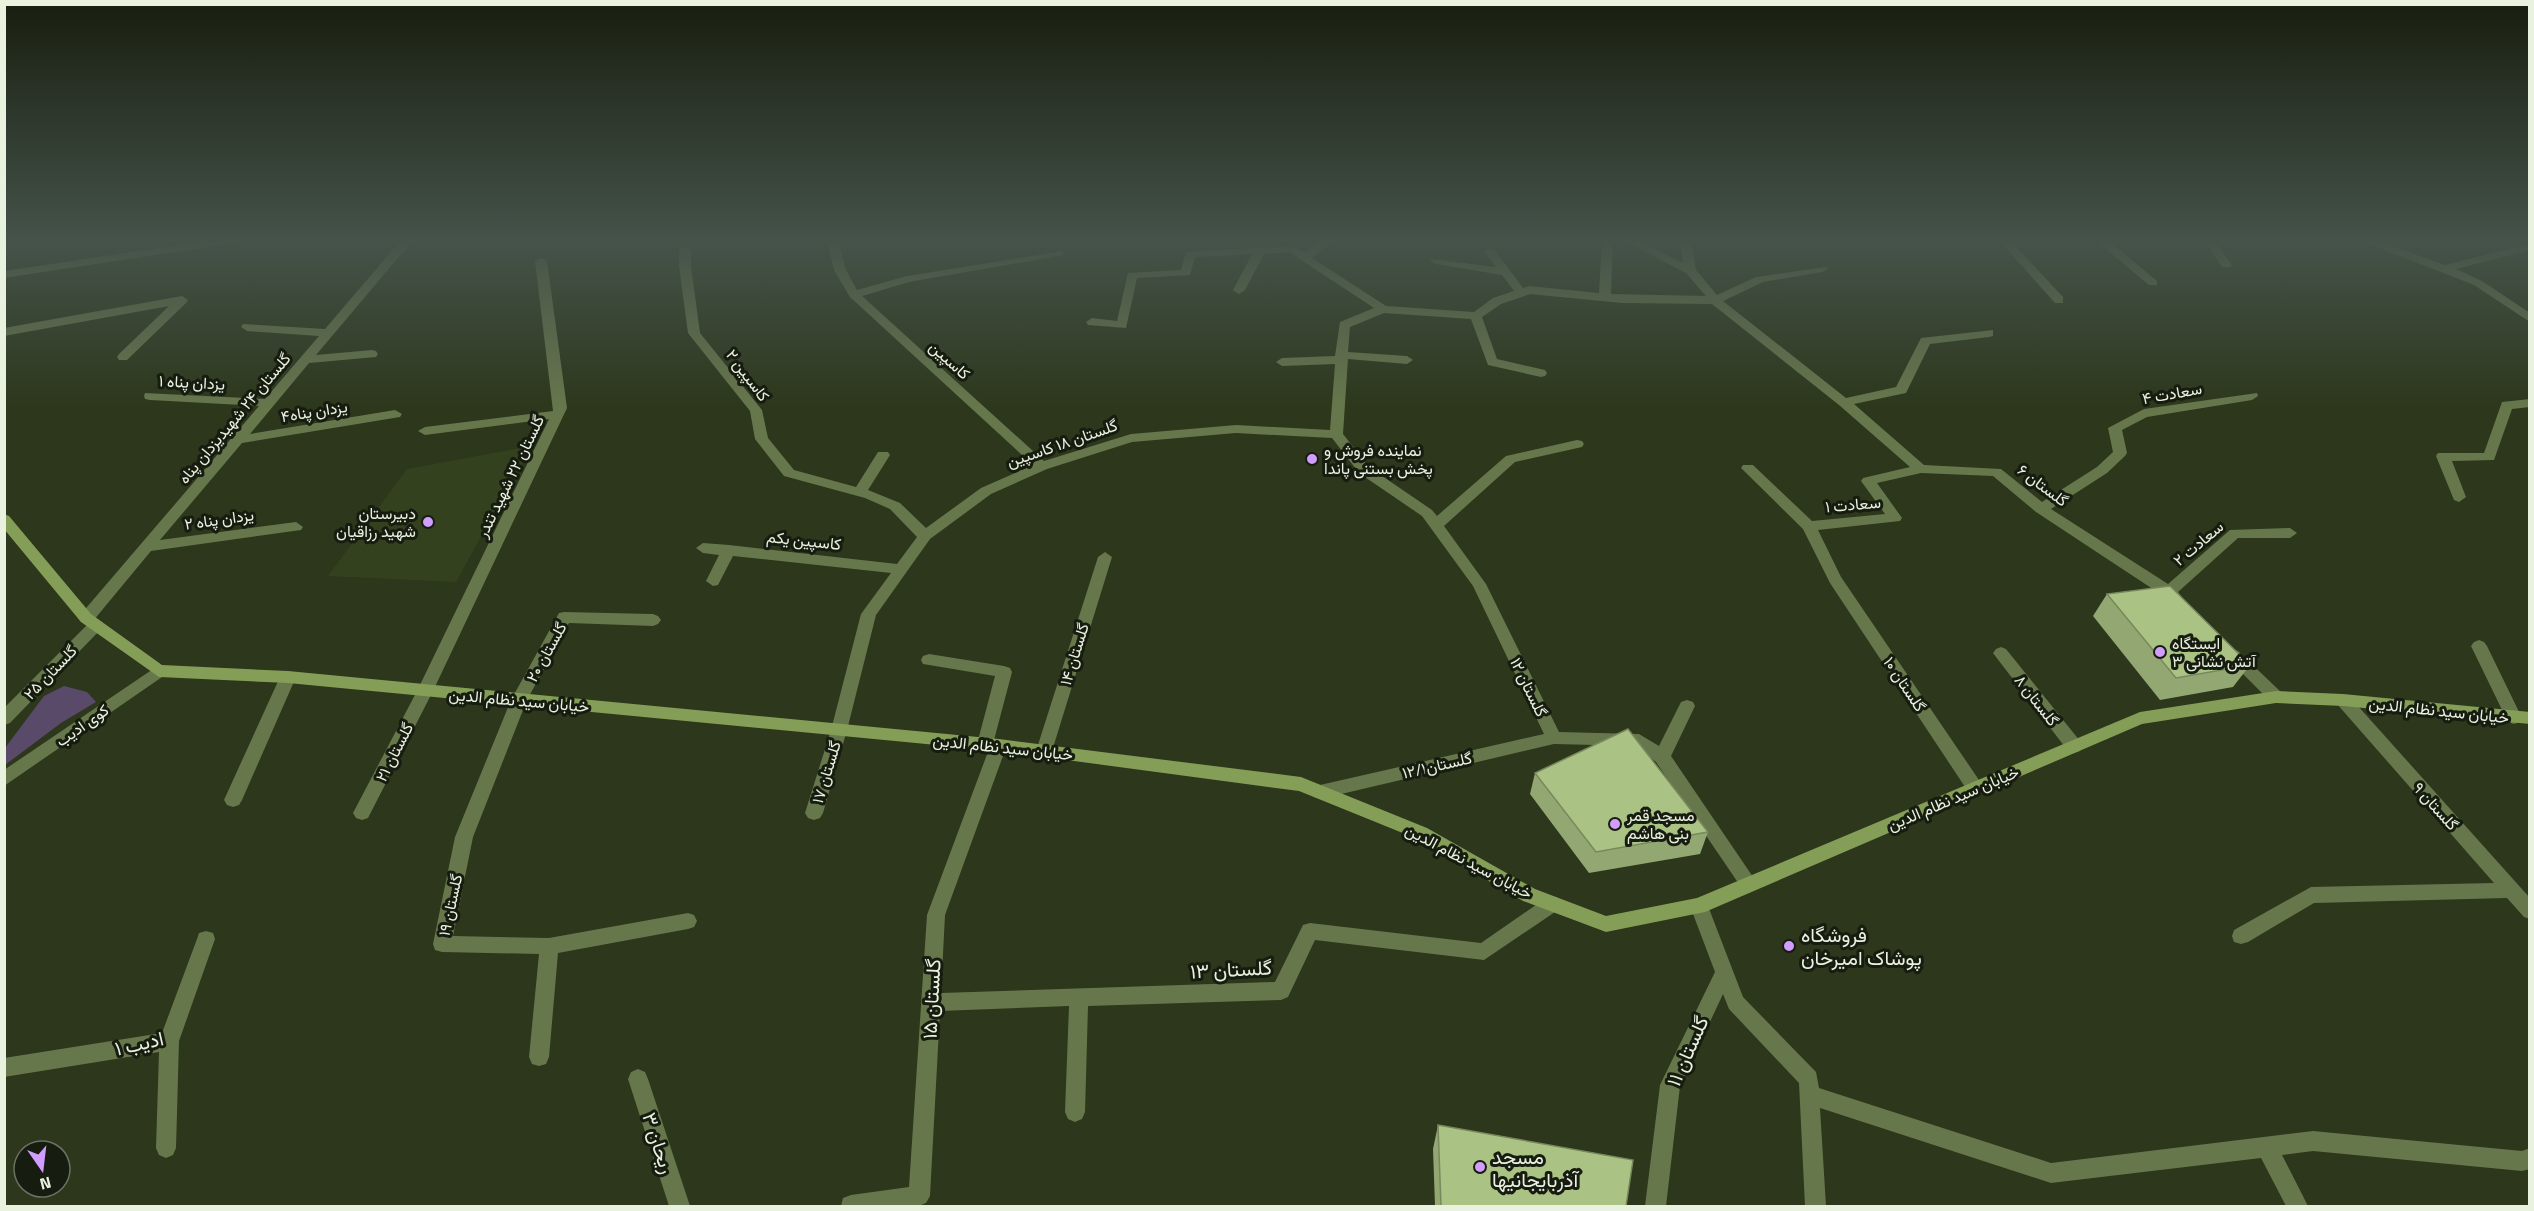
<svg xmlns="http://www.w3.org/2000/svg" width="2534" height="1211" viewBox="0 0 2534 1211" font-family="'Titillium Web',Vazirmatn,sans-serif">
  <rect width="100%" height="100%" fill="#2c371b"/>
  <path fill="#34411e" d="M 531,446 L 456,582 L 328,576 L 407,469 Z"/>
  <path fill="#5a4a69" d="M 64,686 L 87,692 L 96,702 L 61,723 L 5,765 L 5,748 L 44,696 Z"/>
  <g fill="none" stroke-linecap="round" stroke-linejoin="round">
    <path fill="#67774c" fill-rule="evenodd" d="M 213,240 L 240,240 L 234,243 L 4,278 L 4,271 Z
      M 401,240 L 413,240 L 316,355 L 372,350 L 376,351 L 378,354 L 376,357 L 309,363 L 250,434 L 395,410 L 402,414 L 400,417 L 242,443 L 160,540 L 296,522 L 303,527 L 301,530 L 151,551 L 93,621 L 101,621 L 104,625 L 101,629 L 10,723 L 4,725 L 4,708 L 89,623 L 81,622 L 78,618 L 81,614 L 259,406 L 150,400 L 145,399 L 144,396 L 145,393 L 265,399 L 319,336 L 247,331 L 241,327 L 243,324 L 325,329 Z
      M 827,240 L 838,240 L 846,270 L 857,290 L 907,276 L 1063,251 L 1063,255 L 1059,256 L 909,282 L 862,296 L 1044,461 L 1131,434 L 1236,425 L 1330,430 L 1335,364 L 1282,366 L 1276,362 L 1282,358 L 1335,356 L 1340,322 L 1374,308 L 1289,252 L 1264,254 L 1245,290 L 1239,294 L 1233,290 L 1252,254 L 1195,257 L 1190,275 L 1137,278 L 1126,328 L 1088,325 L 1086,322 L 1092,318 L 1117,321 L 1128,273 L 1181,270 L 1186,252 L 1291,246 L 1305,253 L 1321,240 L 1333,240 L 1312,258 L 1386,306 L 1474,312 L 1493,298 L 1514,291 L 1502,275 L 1436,264 L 1430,261 L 1432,259 L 1496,267 L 1484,251 L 1490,248 L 1494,249 L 1523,288 L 1529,286 L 1599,293 L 1602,240 L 1613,240 L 1611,294 L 1706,296 L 1686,273 L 1623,240 L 1637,240 L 1683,263 L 1680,240 L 1691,240 L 1696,270 L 1717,295 L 1756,277 L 1826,267 L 1828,269 L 1822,272 L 1763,282 L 1723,301 L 1846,398 L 1896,387 L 1921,338 L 1993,330 L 1993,336 L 1989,337 L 1930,344 L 1906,393 L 1854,404 L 1924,465 L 2001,469 L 2042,502 L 2097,467 L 2113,452 L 2108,428 L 2144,409 L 2257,393 L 2258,396 L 2252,400 L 2147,417 L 2122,430 L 2127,453 L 2125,456 L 2107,473 L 2051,509 L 2168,584 L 2230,530 L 2290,528 L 2297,533 L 2290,538 L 2238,538 L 2178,592 L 2184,600 L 2182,604 L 2177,605 L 2036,512 L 1993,476 L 1921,473 L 1877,483 L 1902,518 L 1900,521 L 1818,530 L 1841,577 L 1981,783 L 1983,788 L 1981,793 L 1975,795 L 1969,793 L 1830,583 L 1803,529 L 1741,468 L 1743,465 L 1753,465 L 1812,521 L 1885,514 L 1861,481 L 1863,478 L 1910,467 L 1839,405 L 1712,304 L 1622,303 L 1530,294 L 1501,304 L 1482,317 L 1497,359 L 1545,370 L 1547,373 L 1545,376 L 1541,377 L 1488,365 L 1471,319 L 1384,313 L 1350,327 L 1348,352 L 1407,356 L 1413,360 L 1407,364 L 1348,359 L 1343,434 L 1369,467 L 1432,510 L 1437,516 L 1506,456 L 1577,440 L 1582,441 L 1584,444 L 1582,447 L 1515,462 L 1444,526 L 1486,584 L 1559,732 L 1639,734 L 1659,746 L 1681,702 L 1687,700 L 1693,702 L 1695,706 L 1671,756 L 1755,880 L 1758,885 L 1755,890 L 1749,893 L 1743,890 L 1656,762 L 1636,746 L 1554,744 L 1320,799 L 1314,797 L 1312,792 L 1314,787 L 1320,785 L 1544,734 L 1473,586 L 1422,516 L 1359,473 L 1332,438 L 1236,433 L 1132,442 L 1047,469 L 991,494 L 930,539 L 876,615 L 847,730 L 823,813 L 820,818 L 814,820 L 808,818 L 805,813 L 831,730 L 861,614 L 891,573 L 733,556 L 718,585 L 713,586 L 706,581 L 719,555 L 703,553 L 696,548 L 703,543 L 729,545 L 897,564 L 917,537 L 890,509 L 865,498 L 784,476 L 755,439 L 750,411 L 688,333 L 679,266 L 679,249 L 685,246 L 691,249 L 691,266 L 700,333 L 762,410 L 768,438 L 794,470 L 856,487 L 878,452 L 888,452 L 890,455 L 868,490 L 900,503 L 926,528 L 981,488 L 1033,465 L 850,297 L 834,270 Z
      M 1999,240 L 2010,240 L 2063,297 L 2063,303 L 2055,303 Z
      M 2095,240 L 2108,240 L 2157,281 L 2157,285 L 2149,285 Z
      M 2204,240 L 2214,240 L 2232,265 L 2230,267 L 2222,267 Z
      M 2359,240 L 2376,240 L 2445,265 L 2525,245 L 2529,246 L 2529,250 L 2456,269 L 2482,281 L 2530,313 L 2530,322 L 2474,285 Z
      M 541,258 L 547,261 L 567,408 L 433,691 L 368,818 L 362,820 L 356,818 L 353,813 L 417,691 L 549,419 L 425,435 L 418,431 L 425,427 L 553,411 L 535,261 Z
      M 182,296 L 188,300 L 186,303 L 127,360 L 119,360 L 117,357 L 119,354 L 169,306 L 4,336 L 4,328 Z
      M 2530,399 L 2530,407 L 2512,409 L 2494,460 L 2452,461 L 2466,497 L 2459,502 L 2454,500 L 2436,456 L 2438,453 L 2484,453 L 2502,402 Z
      M 1105,552 L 1112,557 L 1052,751 L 1050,756 L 1044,758 L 1038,756 L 1036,751 L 1098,557 Z
      M 564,612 L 653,614 L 658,616 L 661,620 L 658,624 L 653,626 L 569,623 L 527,700 L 473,837 L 453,936 L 549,938 L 688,913 L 694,915 L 697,921 L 694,927 L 688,929 L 558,953 L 549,1057 L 546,1064 L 539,1066 L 532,1064 L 529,1057 L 539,954 L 442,952 L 435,950 L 433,944 L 455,837 L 511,700 L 559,613 Z
      M 2479,640 L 2484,642 L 2487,646 L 2522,718 L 2520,722 L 2514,724 L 2508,722 L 2506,718 L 2471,646 L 2474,642 Z
      M 2001,647 L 2006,649 L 2080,741 L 2082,746 L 2080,751 L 2074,753 L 2068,751 L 1996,657 L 1993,653 L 1996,649 Z
      M 2233,649 L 2238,651 L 2282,693 L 2284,697 L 2282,701 L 2270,701 L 2228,659 L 2225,655 L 2228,651 Z
      M 929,654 L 1004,666 L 1010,668 L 1012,672 L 994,740 L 1005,740 L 1007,745 L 945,915 L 941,993 L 1275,982 L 1303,925 L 1310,923 L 1481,943 L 1546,898 L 1552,896 L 1558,898 L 1561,904 L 1558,910 L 1484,960 L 1315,940 L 1288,997 L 1281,1000 L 1088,1006 L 1085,1112 L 1082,1119 L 1075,1122 L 1068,1119 L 1065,1112 L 1069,1006 L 940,1011 L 930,1196 L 926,1203 L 919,1206 L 841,1206 L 843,1198 L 851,1195 L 909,1187 L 927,915 L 989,749 L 979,749 L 977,744 L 995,676 L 923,664 L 921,660 L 923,656 Z
      M 159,665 L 165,667 L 167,671 L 165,675 L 4,786 L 4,770 Z
      M 288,671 L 294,673 L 296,677 L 242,800 L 239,805 L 233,807 L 227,805 L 224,800 L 280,677 L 282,673 Z
      M 2343,694 L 2349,696 L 2530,898 L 2530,919 L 2524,917 L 2507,898 L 2314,903 L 2248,942 L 2241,944 L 2234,942 L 2232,936 L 2234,930 L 2311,887 L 2494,883 L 2337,704 L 2335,700 L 2337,696 Z
      M 1699,898 L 1705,900 L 1708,906 L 1743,997 L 1816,1072 L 1819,1088 L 2051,1163 L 2313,1131 L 2522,1151 L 2530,1148 L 2530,1169 L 2522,1171 L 2313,1151 L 2282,1155 L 2308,1206 L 2286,1206 L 2261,1158 L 2051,1183 L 1820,1108 L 1826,1206 L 1805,1206 L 1799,1083 L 1729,1009 L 1723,994 L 1680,1086 L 1666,1206 L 1645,1206 L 1660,1085 L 1715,972 L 1690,906 L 1693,900 Z
      M 206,931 L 213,933 L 215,939 L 179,1041 L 176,1148 L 173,1155 L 166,1158 L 159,1155 L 156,1148 L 159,1052 L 4,1077 L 4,1058 L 162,1033 L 197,939 L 199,933 Z
      M 638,1069 L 645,1072 L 648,1079 L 690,1206 L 669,1206 L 628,1079 L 631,1072 Z"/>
    <path fill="#849e58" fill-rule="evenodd" d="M 4,514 L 9,516 L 91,614 L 162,665 L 288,671 L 999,739 L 1301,777 L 1427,828 L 1535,889 L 1606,916 L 1697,898 L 2140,712 L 2276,691 L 2343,694 L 2530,712 L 2530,724 L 2343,706 L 2276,703 L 2142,724 L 1705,912 L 1606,932 L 1523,901 L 1415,838 L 1299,791 L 999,751 L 288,683 L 159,677 L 81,622 L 4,529 Z"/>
  </g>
  <path fill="#93a772" d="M 2107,594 L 2250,665 L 2233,687 L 2160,700 L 2093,616 Z
    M 1535,773 L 1708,832 L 1700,854 L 1589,873 L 1530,794 Z
    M 1438,1125 L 1626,1206 L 1435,1206 L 1433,1149 Z"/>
  <path fill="#abc285" stroke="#78885d" stroke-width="1.5" d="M 2170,586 L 2250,665 L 2176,678 L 2107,594 Z
    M 1628,729 L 1708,832 L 1596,852 L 1535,773 Z
    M 1438,1125 L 1633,1160 L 1626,1206 L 1441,1206 Z"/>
  <linearGradient id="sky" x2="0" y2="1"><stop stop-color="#181e0f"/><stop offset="0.59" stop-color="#45534a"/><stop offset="1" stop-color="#45534a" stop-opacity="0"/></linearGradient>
  <rect width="2534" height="409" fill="url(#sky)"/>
  <g fill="#d19dfe" stroke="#171c10" stroke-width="2">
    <circle cx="1312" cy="459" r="6"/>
    <circle cx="428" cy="522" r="6"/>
    <circle cx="2160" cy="652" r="6"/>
    <circle cx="1615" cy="824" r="6"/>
    <circle cx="1789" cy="946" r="6"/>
    <circle cx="1480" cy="1167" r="6"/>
  </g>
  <g text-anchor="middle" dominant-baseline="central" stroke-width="6" stroke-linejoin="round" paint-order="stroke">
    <g font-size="16" fill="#e9f1df" stroke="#171c10">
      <text transform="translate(950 360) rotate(42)">کاسپین</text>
      <text transform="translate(748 375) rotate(53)">کاسپین ۲</text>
      <text transform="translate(192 382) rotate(3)">یزدان پناه ۱</text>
      <text transform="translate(2172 393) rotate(-10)">سعادت ۴</text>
      <text transform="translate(314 411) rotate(-9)">یزدان پناه۴</text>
      <text transform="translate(234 418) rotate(-50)">گلستان ۲۴ شهیدیزدان پناه</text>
      <text transform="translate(1062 443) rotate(-19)">گلستان ۱۸ کاسپین</text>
      <text transform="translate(510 476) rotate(-64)">گلستان ۲۲ شهید تندر</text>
      <text transform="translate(2043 485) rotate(37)">گلستان ۶</text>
      <text transform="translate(1853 504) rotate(-5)">سعادت ۱</text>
      <text transform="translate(219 519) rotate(-8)">یزدان پناه ۲</text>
      <text transform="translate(804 540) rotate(6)">کاسپین یکم</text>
      <text transform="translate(2198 543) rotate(-40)">سعادت ۲</text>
      <text transform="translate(546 652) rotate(-61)">گلستان ۲۰</text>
      <text transform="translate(1074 654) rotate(-73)">گلستان ۱۴</text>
      <text transform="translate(50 672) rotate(-46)">گلستان ۲۵</text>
      <text transform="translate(1905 684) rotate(56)">گلستان ۱۰</text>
      <text transform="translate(1529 687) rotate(64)">گلستان ۱۲</text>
      <text transform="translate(519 700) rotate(5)">خیابان سید نظام الدین</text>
      <text transform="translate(2037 700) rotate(52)">گلستان ۸</text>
      <text transform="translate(2439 710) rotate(6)">خیابان سید نظام الدین</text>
      <text transform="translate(82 725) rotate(-35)">کوی ادیب</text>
      <text transform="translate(1003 747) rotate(6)">خیابان سید نظام الدین</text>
      <text transform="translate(394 752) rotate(-63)">گلستان ۲۱</text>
      <text transform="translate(1437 765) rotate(-13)">گلستان۱۲/۱</text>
      <text transform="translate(826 772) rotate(-73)">گلستان ۱۷</text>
      <text transform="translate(1953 798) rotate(-23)">خیابان سید نظام الدین</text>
      <text transform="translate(2436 806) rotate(48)">گلستان ۹</text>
      <text transform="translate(1469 861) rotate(28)">خیابان سید نظام الدین</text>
      <text transform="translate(450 905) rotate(-78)">گلستان ۱۹</text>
    </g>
    <g font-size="16" fill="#e9f1df" stroke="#171c10" text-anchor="start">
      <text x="1324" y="450">نماینده فروش و<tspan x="1324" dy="18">پخش بستنی پاندا</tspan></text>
      <text x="416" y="513" text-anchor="end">دبیرستان<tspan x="416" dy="18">شهید رزاقیان</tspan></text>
      <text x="2172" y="643">ایستگاه<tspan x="2172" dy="18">آتش نشانی ۳</tspan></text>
      <text x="1627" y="815">مسجد قمر<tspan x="1627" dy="18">بنی هاشم</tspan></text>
    </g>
    <g font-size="20" fill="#e9f1df" stroke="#171c10" text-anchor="start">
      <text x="1801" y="934">فروشگاه<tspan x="1801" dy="23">پوشاک امیرخان</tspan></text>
      <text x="1492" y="1156">مسجد<tspan x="1492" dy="23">آذربایجانیها</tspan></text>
    </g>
    <g font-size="20" fill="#e9f1df" stroke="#171c10">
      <text transform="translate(1231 969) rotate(-3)">گلستان ۱۳</text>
      <text transform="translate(931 999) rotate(-87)">گلستان ۱۵</text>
      <text transform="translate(139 1043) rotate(-13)">ادیب ۱</text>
      <text transform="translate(1687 1051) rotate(-66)">گلستان ۱۱</text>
      <text transform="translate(659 1143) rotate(72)">ریحان ۳</text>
    </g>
  </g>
  <rect width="2534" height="1211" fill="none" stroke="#e9f1df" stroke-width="12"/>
  <g transform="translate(42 1169) rotate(166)"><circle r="28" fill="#171c10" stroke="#6b7163" stroke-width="1.5"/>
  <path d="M0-4.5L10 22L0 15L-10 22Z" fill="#d19dfe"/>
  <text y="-9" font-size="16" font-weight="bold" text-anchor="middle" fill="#e9f1df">N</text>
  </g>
</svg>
